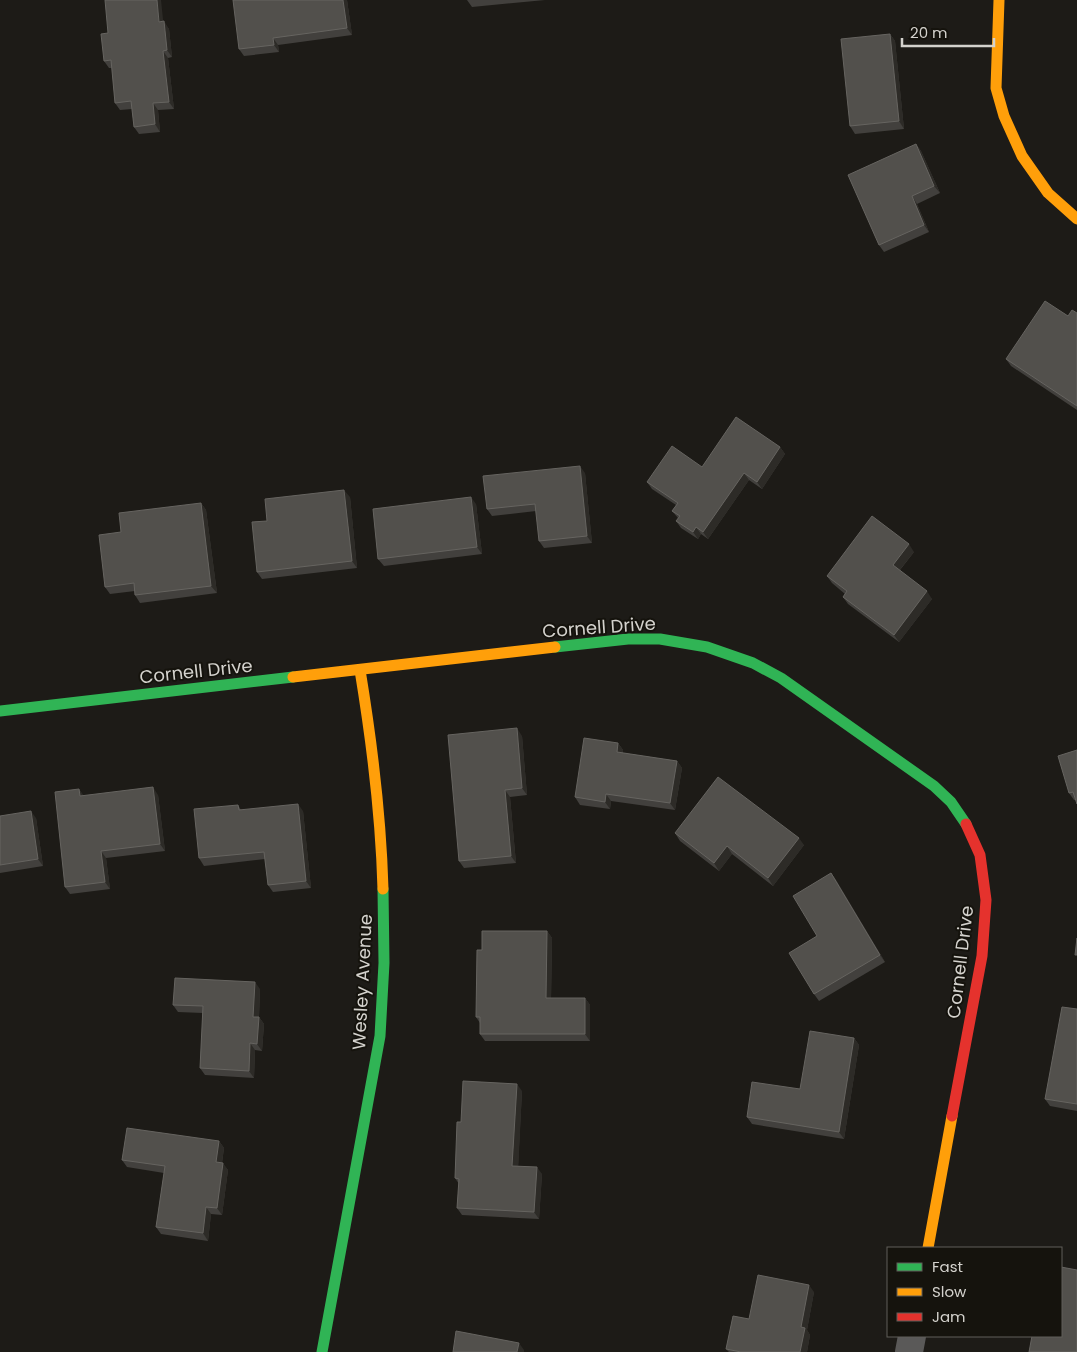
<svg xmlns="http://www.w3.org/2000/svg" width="1077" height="1352" viewBox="0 0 1077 1352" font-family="Poppins,sans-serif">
  <rect width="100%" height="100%" fill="#1d1b17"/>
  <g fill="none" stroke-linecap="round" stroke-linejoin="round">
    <path stroke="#5a5958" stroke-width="28" d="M 909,1352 L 912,1336"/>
    <path stroke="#30b455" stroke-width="11" d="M 555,647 L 628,639 L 660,639 L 707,647 L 753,663 L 781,678 L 934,786 L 951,802 L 966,824
      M 0,711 L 293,677
      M 322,1352 L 380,1036 L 384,963 L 383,889"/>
    <path stroke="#ff9f0a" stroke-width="11" d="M 999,0 L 996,88 L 1004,116 L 1022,156 L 1048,193 L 1077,219
      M 360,670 C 372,743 381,816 383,889
      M 293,677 L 555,647
      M 928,1248 L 952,1116"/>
    <path stroke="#e5322d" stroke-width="11" d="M 952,1116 L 982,956 L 986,900 L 980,855 L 966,824"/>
  </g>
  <path fill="#42403d" d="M 347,0 L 352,35 L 278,45 L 279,52 L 244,56 L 239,49 Z
    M 467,0 L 545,0 L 472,7 Z
    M 163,22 L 169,29 L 172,57 L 168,58 L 174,109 L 158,110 L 160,132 L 139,134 L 134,127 L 132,109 L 120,110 L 115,103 L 112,68 L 109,68 L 104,61 L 108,33 Z
    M 890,34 L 895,41 L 904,129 L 855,134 L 850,126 Z
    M 916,144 L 921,151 L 940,193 L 917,204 L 929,232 L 884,252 L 879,245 Z
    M 1077,313 L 1077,410 L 1011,366 L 1006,359 L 1068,316 Z
    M 780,447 L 785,454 L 762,489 L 749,480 L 708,539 L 701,534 L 698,539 L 681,528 L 676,521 L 678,518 L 672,511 L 676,505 L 652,489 L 647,482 L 702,467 Z
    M 585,473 L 592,543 L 544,548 L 539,541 L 536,511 L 492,516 L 487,509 Z
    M 350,497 L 357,568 L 262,579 L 257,572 L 267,521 Z
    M 201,503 L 206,510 L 217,593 L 140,603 L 135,595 L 135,591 L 110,594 L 105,587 L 121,532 Z
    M 476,504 L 482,554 L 384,566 L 378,559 Z
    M 914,552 L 900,570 L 932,599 L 899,642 L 848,604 L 843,597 L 845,594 L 832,583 L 827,576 Z
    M 522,736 L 527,795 L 510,797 L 516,863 L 464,868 L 459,861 Z
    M 618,743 L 623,750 L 623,753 L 677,761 L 682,768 L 675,810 L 611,801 L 610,809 L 580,805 L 575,797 Z
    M 1077,750 L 1076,800 L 1074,800 L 1069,793 Z
    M 79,789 L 83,796 L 158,795 L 165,851 L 106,858 L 110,889 L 70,894 L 65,887 Z
    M 238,805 L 241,810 L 303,811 L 311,888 L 273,892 L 268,885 L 265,859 L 204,866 L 199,858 Z
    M 0,816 L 36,818 L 43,866 L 0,873 Z
    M 675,833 L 804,845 L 773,886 L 732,854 L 719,871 L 680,841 Z
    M 831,873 L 836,880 L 885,962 L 819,1001 L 814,994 L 817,936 Z
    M 547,931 L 552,938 L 551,998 L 585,998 L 590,1005 L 590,1041 L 485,1041 L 480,1034 L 480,1023 L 476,1017 L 482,950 Z
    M 260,989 L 259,1017 L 264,1024 L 262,1051 L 255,1050 L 254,1078 L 205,1075 L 200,1068 L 203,1013 L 178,1012 L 173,1005 Z
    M 1077,1009 L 1077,1111 L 1050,1106 L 1045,1099 Z
    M 854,1038 L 859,1045 L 844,1139 L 752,1124 L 747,1117 L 800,1089 Z
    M 522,1091 L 518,1166 L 542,1174 L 539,1219 L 462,1215 L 457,1208 L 459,1184 L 455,1178 L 461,1122 Z
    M 219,1141 L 224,1148 L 222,1163 L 228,1170 L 222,1215 L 211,1214 L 208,1241 L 161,1234 L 156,1227 L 164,1173 L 127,1167 L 122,1160 Z
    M 814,1292 L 807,1330 L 810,1335 L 807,1352 L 729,1352 L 726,1349 L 749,1319 Z"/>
  <path fill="#2d2b27" d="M 157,0 L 161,0 L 164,29 L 159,22 Z
    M 343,0 L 347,0 L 352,35 L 347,28 Z
    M 164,21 L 169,29 L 172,57 L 167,50 Z
    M 890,34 L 895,41 L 904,129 L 899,121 Z
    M 273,38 L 278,45 L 279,52 L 274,45 Z
    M 163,51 L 168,58 L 174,109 L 169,102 Z
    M 153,103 L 158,110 L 160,132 L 155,124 Z
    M 916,144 L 921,151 L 940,193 L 934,186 Z
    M 912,196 L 917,204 L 929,232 L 924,225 Z
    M 780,447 L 785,454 L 762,489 L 757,482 Z
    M 580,466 L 585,473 L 592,543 L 587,536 Z
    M 744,473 L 749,480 L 708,539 L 703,532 Z
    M 344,490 L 350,497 L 357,568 L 352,561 Z
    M 471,497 L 476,504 L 482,554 L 477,547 Z
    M 201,503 L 206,510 L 217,593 L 211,586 Z
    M 696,527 L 701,534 L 698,539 L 693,532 Z
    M 909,544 L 914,552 L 898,572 L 893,565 Z
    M 927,591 L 932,599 L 899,642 L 894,635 Z
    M 517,728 L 522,736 L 527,795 L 522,788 Z
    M 618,743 L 623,750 L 622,759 L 617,752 Z
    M 677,761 L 682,768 L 675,810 L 670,803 Z
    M 153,787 L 158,795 L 165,851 L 160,844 Z
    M 79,789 L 84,796 L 80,796 Z
    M 505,790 L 510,797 L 516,863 L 511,856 Z
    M 606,794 L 611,801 L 610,809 L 605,802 Z
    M 298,804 L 303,811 L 311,888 L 306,881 Z
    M 31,811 L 36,818 L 43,866 L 38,859 Z
    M 799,838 L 804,845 L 773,886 L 768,878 Z
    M 727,846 L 732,854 L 719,871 L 714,863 Z
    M 101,851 L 106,858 L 110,889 L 105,882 Z
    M 831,873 L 836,880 L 885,962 L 880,955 Z
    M 547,931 L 552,938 L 551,1005 L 546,998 Z
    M 255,982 L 260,989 L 259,1017 L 264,1024 L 262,1051 L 257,1044 L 253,1017 Z
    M 585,998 L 590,1005 L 590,1041 L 585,1034 Z
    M 854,1038 L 859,1045 L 844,1139 L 839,1132 Z
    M 250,1043 L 255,1050 L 254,1078 L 249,1071 Z
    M 517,1084 L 522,1091 L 518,1173 L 512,1166 Z
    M 219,1141 L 224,1148 L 221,1169 L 216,1162 Z
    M 223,1163 L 228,1170 L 222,1215 L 217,1208 Z
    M 537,1167 L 542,1174 L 539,1219 L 534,1212 Z
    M 206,1207 L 211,1214 L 208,1241 L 203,1233 Z
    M 809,1285 L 814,1292 L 807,1330 L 810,1335 L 807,1352 L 800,1352 L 801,1327 Z
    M 519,1343 L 524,1350 L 524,1352 L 517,1352 Z"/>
  <path fill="#52504c" stroke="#666460" d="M 105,0 L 157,0 L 159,22 L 164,21 L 167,50 L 163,51 L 169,102 L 153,103 L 155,124 L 134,127 L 131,101 L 115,103 L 111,60 L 104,61 L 101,34 L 108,33 Z
    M 233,0 L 343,0 L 347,28 L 273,38 L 274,45 L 239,49 Z
    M 890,34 L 899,121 L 850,126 L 841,39 Z
    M 916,144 L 934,186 L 912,196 L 924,225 L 879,245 L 848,175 Z
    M 1045,301 L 1068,316 L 1072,310 L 1077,313 L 1077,406 L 1006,359 Z
    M 736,417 L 780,447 L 757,482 L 744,473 L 703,532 L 696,527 L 693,532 L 676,521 L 680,516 L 672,511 L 678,503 L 647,482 L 672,446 L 702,467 Z
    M 580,466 L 587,536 L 539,541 L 535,504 L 487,509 L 483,476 Z
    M 344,490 L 352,561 L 257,572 L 252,522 L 267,521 L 265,499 Z
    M 471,497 L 477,547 L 378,559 L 373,509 Z
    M 201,503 L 211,586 L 135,595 L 134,583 L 105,587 L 99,535 L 121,532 L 119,513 Z
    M 872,516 L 909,544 L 893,565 L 927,591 L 894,635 L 843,597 L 847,591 L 827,576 Z
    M 517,728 L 522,788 L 505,790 L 511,856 L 459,861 L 448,735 Z
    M 584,738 L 618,743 L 617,752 L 677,761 L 670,803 L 606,794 L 605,802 L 575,797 Z
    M 1077,750 L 1077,804 L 1073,792 L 1069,793 L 1058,756 Z
    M 718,777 L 799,838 L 768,878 L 727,846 L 714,863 L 675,833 Z
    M 153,787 L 160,844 L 101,851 L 105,882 L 65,887 L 55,792 L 79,789 L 80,796 Z
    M 298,804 L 306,881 L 268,885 L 264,852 L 199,858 L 194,809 L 238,805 L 239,810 Z
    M 31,811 L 38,859 L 0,865 L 0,816 Z
    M 831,873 L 880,955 L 814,994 L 789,953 L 817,936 L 793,896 Z
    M 482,931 L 547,931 L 546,998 L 585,998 L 585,1034 L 480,1034 L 480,1017 L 476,1017 L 477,950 L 482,950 Z
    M 1077,938 L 1077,955 L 1075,955 Z
    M 175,978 L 255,982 L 253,1017 L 259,1017 L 257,1044 L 250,1043 L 249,1071 L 200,1068 L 203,1006 L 173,1005 Z
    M 1062,1007 L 1077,1009 L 1077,1104 L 1045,1099 Z
    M 810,1031 L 854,1038 L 839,1132 L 747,1117 L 752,1082 L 800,1089 Z
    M 463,1081 L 517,1084 L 512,1166 L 537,1167 L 534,1212 L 457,1208 L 459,1179 L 455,1178 L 457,1122 L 461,1122 Z
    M 127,1128 L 219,1141 L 216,1162 L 223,1163 L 217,1208 L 206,1207 L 203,1233 L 156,1227 L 165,1166 L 122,1160 Z
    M 1061,1267 L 1077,1270 L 1077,1352 L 1029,1352 L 1032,1336 L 1061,1336 Z
    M 758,1275 L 809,1285 L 801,1327 L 805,1328 L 800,1352 L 741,1352 L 726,1349 L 733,1316 L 749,1319 Z
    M 456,1331 L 519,1343 L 517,1352 L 453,1352 Z"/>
  <g text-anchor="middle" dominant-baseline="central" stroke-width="4" stroke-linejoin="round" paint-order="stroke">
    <g font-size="18" fill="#d4d2cd" stroke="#15130d">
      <text transform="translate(599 627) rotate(-4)">Cornell Drive</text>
      <text transform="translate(196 671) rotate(-6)">Cornell Drive</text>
      <text transform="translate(960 962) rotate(-83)">Cornell Drive</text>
      <text transform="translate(362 982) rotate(-87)">Wesley Avenue</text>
    </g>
  </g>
  <rect x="887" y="1247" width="175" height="90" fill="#15130d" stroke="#615f5a"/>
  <rect x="897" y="1263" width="25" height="8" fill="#30b455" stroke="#615f5a"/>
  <text x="932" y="1272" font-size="15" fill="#d4d2cd">Fast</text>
  <rect x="897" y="1288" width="25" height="8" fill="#ff9f0a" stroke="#615f5a"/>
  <text x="932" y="1297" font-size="15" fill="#d4d2cd">Slow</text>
  <rect x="897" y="1313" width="25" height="8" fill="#e5322d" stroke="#615f5a"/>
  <text x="932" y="1322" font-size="15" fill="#d4d2cd">Jam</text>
  <path d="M902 38v8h92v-8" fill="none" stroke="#d4d2cd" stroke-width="2.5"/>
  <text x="910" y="38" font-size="15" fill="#d4d2cd" stroke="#15130d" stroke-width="4" paint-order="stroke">20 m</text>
</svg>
